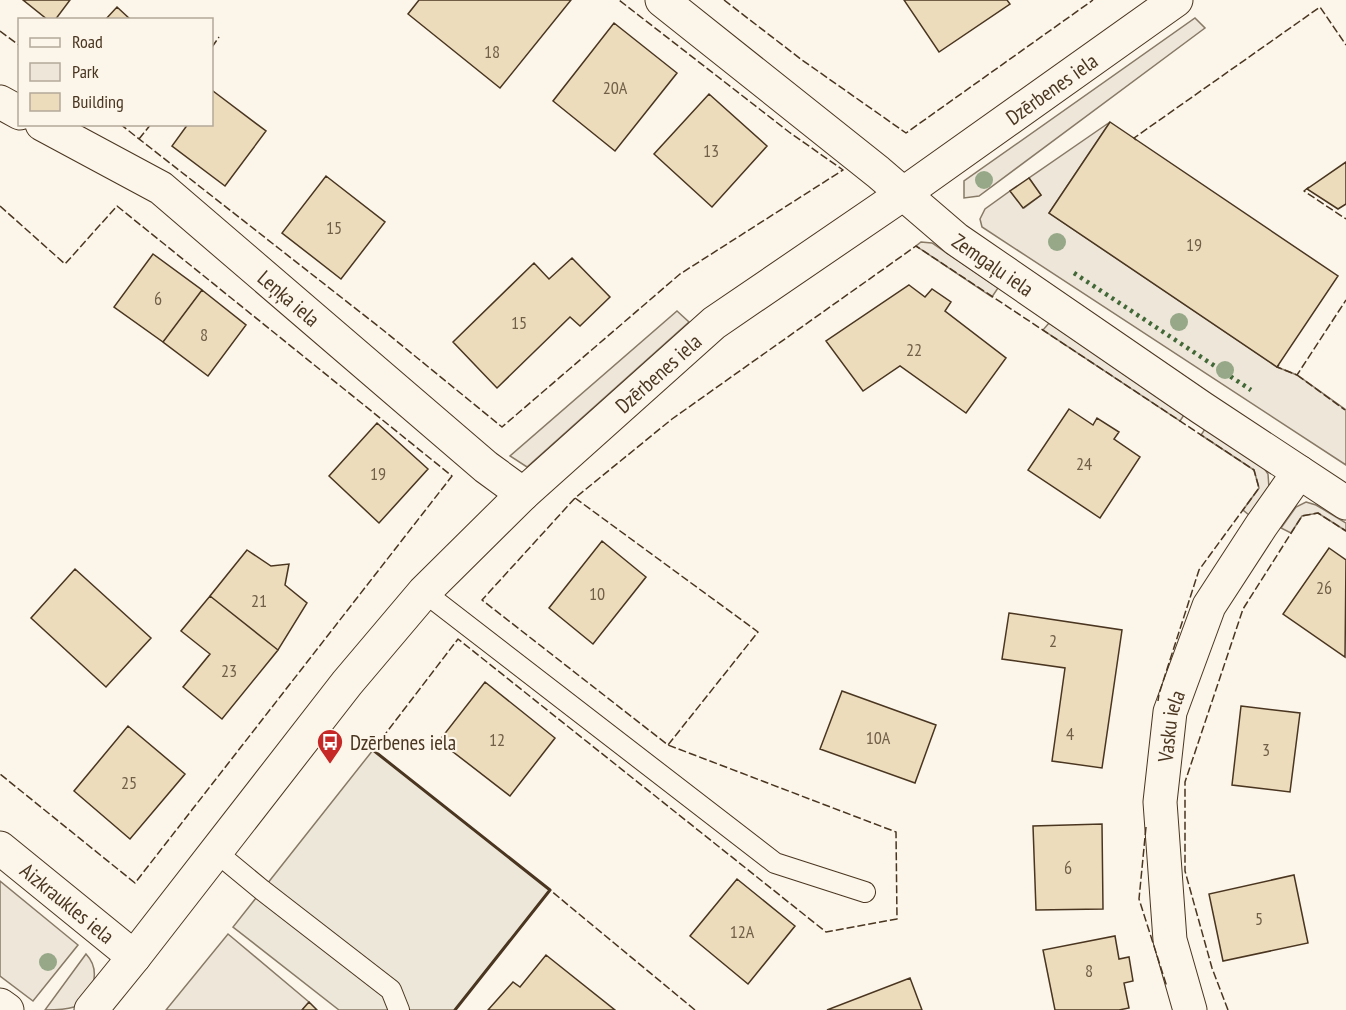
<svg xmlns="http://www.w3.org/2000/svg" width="1346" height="1010" viewBox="0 0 1346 1010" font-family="'PT Sans Narrow',sans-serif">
  <rect width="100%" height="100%" fill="#fbf6e9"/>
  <path fill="#ede6d9" stroke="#887966" stroke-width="1.5" d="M 1195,18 L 1205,28 L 979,196 L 964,198 L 964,181 Z
    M 1110,122 L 1049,213 L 1277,367 L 1297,375 L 1346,410 L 1346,465 L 982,227 L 980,219 L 985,209 L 1010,191 L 1024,208 L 1041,195 L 1029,178 Z
    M 921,242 L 932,243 L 998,288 L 992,297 L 916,246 Z
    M 677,311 L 689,322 L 527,467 L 510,456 Z
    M 1049,323 L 1186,412 L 1180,421 L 1043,330 Z
    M 1207,426 L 1262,465 L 1268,474 L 1269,488 L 1249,515 L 1243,510 L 1259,488 L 1254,470 L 1201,435 Z
    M 1306,502 L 1316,505 L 1346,523 L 1346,531 L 1318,513 L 1302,516 L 1291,533 L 1281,528 L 1296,507 Z
    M 0,881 L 78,945 L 33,1001 L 0,976 Z
    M 228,934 L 309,1002 L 302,1010 L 166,1010 Z
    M 86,954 C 102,971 93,997 74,1007 C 65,1010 55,1010 45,1010 Z"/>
  <path fill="#ede7d9" stroke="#887966" stroke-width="1.5" d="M 373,750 L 550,890 L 455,1010 L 339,1010 L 233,927 Z"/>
  <path fill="#ecdcbc" stroke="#4a3520" stroke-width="1.5" d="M 23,0 L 70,0 L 55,20 L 48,20 Z
    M 419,0 L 571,0 L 500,88 L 408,14 Z
    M 904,0 L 1007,0 L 1010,4 L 939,52 Z
    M 117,7 L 131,20 L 105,20 Z
    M 614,23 L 677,73 L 615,151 L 553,101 Z
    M 213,91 L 266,131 L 225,186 L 172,146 L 188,124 L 212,124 L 212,93 Z
    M 709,94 L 767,146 L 712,207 L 654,154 Z
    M 1110,122 L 1338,276 L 1277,367 L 1049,213 Z
    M 1346,162 L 1346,204 L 1338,209 L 1307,189 Z
    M 326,176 L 385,222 L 341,279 L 282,233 Z
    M 1029,178 L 1041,195 L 1023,208 L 1010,191 Z
    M 153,254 L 202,290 L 163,342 L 114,307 Z
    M 572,258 L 610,297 L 580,326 L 570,317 L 497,388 L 453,342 L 534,263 L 549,279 Z
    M 909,285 L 925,297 L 932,289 L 951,302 L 945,311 L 1006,358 L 966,413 L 900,366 L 863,391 L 826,341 Z
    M 202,290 L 246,325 L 208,376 L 163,342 Z
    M 1069,409 L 1093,425 L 1097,418 L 1119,432 L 1114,439 L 1140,457 L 1100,518 L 1028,470 Z
    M 377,423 L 428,469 L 379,523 L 329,476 Z
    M 602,541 L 646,577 L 593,644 L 549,608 Z
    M 1329,548 L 1346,560 L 1345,657 L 1283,614 Z
    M 247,550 L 271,566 L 289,564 L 285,585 L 307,603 L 278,650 L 210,596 Z
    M 75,569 L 151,638 L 106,687 L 31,618 Z
    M 210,596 L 278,650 L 222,719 L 183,687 L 210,654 L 181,631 Z
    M 1009,613 L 1122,630 L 1102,768 L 1052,761 L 1065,668 L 1002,659 Z
    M 485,682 L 555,738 L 510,796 L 439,741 Z
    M 842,691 L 936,725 L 915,783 L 820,749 Z
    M 1241,706 L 1300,713 L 1290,792 L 1232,785 Z
    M 128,726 L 185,774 L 130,839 L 74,791 Z
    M 1102,824 L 1103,909 L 1036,910 L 1033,826 Z
    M 1294,875 L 1308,943 L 1223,961 L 1209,894 Z
    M 737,879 L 795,926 L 748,984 L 690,936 Z
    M 1115,936 L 1119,959 L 1129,957 L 1133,981 L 1124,983 L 1129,1008 L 1119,1010 L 1055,1010 L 1043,950 Z
    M 546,955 L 615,1010 L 488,1010 L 513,982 L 520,987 Z
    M 910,978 L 922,1010 L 827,1010 Z
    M 309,1002 L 317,1010 L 302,1010 Z"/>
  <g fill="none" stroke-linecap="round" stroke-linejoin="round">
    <g stroke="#4a3520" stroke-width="22">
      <path id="service" d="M 424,592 L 775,863 L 865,892
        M 216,852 L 262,890 L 391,990 L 399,1010"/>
    </g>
    <g stroke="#4a3520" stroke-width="35">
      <g id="minor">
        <path id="s1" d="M 662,0 L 878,172 L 956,239 L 1202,408 L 1346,503"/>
        <path d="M 0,102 L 20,113"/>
        <path id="s2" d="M 42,124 L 161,188 L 486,467 L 523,494"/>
        <path id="s3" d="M 0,848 L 134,957"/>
        <path d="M 0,1005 L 7,1010"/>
        <path id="s4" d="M 91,1010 L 134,957 L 347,683 L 424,592 L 523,494 L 714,323 L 903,194 L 1176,0"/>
        <path id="s5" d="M 1190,1010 L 1170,940 L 1160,802 L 1170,712 L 1209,606 L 1261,526 L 1299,472"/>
      </g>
    </g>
    <use href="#service" stroke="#fbf6e9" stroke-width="20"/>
    <use href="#minor" stroke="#fbf6e9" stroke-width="33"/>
    <path stroke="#436837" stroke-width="4.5" stroke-dasharray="3 4.5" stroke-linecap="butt" d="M 1074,273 L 1251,390"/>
    <path stroke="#4a3520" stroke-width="1.5" stroke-dasharray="8 3" stroke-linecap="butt" d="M 724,0 L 802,60 L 906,133 L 1093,0
      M 0,31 L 20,46
      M 212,47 L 219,37
      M 120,124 L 383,330 L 502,427 L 680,274 L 843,170 L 789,132 L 619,0
      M 139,139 L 151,124
      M 1136,140 L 1134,138 L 1320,7 L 1346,45
      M 1309,187 L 1304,191 L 1346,219
      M 0,206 L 65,264 L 117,206 L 452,476 L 135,883 L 0,774
      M 1279,365 L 1277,367 L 1297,375 L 1346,300
      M 1297,375 L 1345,410
      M 575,498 L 758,632 L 668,745
      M 1146,827 L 1139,899 L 1167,987
      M 695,1010 L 550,890 L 373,750 L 458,639 L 826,932 L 897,919 L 896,832 L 668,745 L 482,600 L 575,498 L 672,419 L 916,246 L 1254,470 L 1259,488 L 1199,570 L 1159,694 L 1158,701
      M 1228,1010 L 1212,968 L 1185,871 L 1185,782 L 1243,609 L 1302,516 L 1318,513 L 1346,531"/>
    <path stroke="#4a3520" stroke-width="3" d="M 373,750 L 550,890 L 455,1010"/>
  </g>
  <g fill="#96a887">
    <circle cx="984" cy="180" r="9"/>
    <circle cx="1057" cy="242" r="9"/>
    <circle cx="1179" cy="322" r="9"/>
    <circle cx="1225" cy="370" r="9"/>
    <circle cx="48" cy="962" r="9"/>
  </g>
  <defs>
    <g id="bus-pin" transform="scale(1.35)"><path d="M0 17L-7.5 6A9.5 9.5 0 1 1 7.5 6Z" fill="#c62828" stroke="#fbf6e9"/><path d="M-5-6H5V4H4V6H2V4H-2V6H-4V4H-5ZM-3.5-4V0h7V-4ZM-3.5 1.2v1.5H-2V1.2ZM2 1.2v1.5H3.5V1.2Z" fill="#fff"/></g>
  </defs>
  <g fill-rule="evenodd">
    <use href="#bus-pin" x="330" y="742"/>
  </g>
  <g text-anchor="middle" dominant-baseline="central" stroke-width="4.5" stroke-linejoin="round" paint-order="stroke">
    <g font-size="18" fill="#725f47">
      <text x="492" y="51">18</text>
      <text x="615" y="87">20A</text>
      <text x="711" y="150">13</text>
      <text x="334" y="227">15</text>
      <text x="1194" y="244">19</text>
      <text x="158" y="298">6</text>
      <text x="519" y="322">15</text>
      <text x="204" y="334">8</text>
      <text x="914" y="349">22</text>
      <text x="1084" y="463">24</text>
      <text x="378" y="473">19</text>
      <text x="1324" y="587">26</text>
      <text x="597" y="593">10</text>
      <text x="259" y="600">21</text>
      <text x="1053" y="640">2</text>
      <text x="229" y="670">23</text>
      <text x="1070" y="733">4</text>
      <text x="878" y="737">10A</text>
      <text x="497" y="739">12</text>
      <text x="1266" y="749">3</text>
      <text x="129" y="782">25</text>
      <text x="1068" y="867">6</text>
      <text x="1259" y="918">5</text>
      <text x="742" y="931">12A</text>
      <text x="1089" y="970">8</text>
    </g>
    <g font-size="21" fill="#4a3520" stroke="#fbf6e9">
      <text stroke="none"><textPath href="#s4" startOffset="1341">Dzērbenes iela</textPath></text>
      <text stroke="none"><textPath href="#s1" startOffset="424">Zemgaļu iela</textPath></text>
      <text stroke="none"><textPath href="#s2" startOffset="304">Leņķa iela</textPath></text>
      <text stroke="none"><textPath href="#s4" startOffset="855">Dzērbenes iela</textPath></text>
      <text stroke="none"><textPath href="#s5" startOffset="288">Vasku iela</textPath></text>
      <text stroke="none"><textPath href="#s3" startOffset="87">Aizkraukles iela</textPath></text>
    </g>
    <g font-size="21" fill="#4a3520" stroke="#fbf6e9" text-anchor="start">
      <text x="350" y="742">Dzērbenes iela</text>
    </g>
  </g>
  <rect x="18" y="18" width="195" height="108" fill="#fbf6e9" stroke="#b4a999" stroke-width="1.5"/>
  <rect x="30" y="38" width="30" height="9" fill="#fbf6e9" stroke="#b4a999" stroke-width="1.5"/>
  <text x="72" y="48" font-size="18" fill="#4a3520">Road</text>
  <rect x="30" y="63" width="30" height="18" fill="#ede6d9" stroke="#b4a999" stroke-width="1.5"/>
  <text x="72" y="78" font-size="18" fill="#4a3520">Park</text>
  <rect x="30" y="93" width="30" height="18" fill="#ecdcbc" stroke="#b4a999" stroke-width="1.5"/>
  <text x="72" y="108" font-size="18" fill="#4a3520">Building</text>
</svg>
